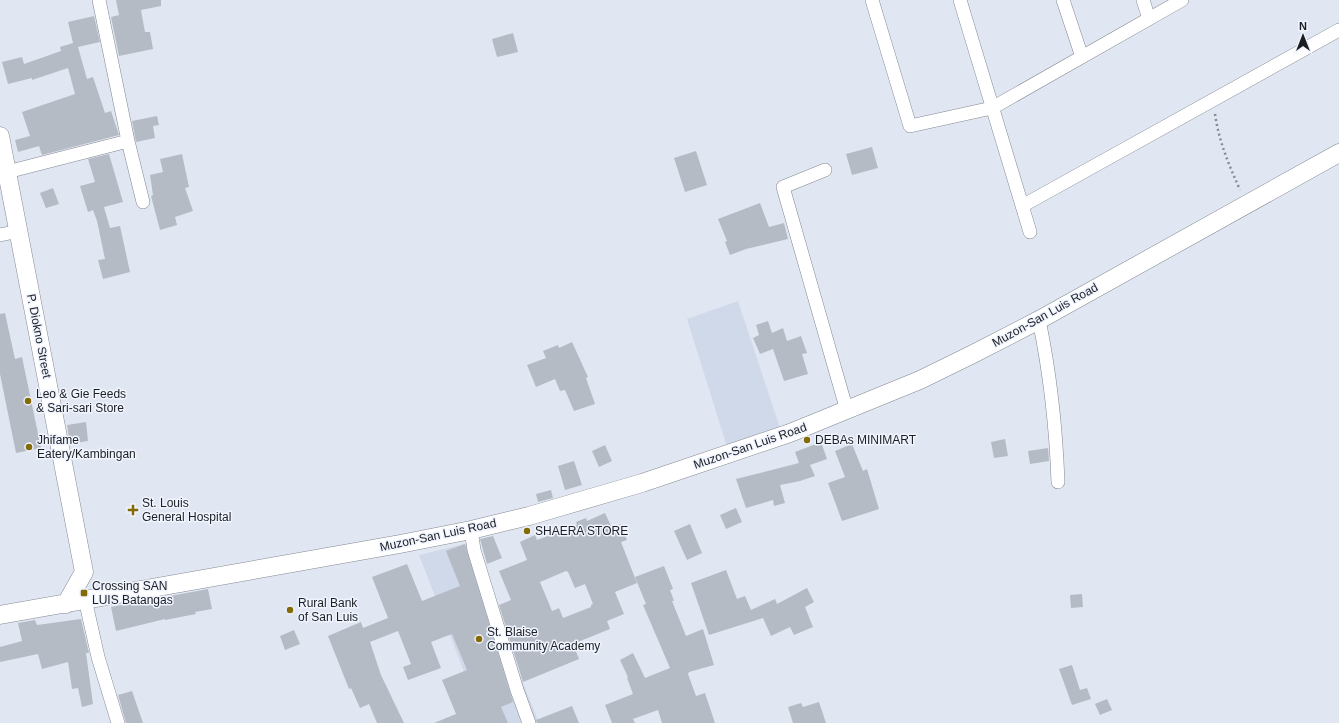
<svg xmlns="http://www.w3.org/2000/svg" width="1339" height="723" viewBox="0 0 1339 723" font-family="Helvetica,sans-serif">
  <rect width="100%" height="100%" fill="#e1e7f2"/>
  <path fill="#d0d9ea" d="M 738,301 L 781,431 L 728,450 L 687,319 Z
    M 468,543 L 539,723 L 484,723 L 419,555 Z"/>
  <path fill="#b5bbc5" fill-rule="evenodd" d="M 116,0 L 161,0 L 161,6 L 141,10 L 145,32 L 150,32 L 153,49 L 119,56 L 111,17 L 119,15 Z
    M 94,16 L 100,42 L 78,47 L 87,79 L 93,77 L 105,113 L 111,111 L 119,135 L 42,155 L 39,146 L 18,152 L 15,140 L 30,136 L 22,112 L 75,94 L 68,68 L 32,80 L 32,78 L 8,84 L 2,62 L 22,57 L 24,64 L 61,51 L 60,47 L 73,43 L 68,22 Z
    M 513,33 L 518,52 L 497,57 L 492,39 Z
    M 157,116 L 159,125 L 153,126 L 155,138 L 136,142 L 132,121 Z
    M 872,147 L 878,168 L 852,175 L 846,154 Z
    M 696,151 L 707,185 L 685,192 L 674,158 Z
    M 109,154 L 123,202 L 104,207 L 110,228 L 120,226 L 130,272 L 103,279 L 98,260 L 105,259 L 97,221 L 93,210 L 88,212 L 80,186 L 95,182 L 88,159 Z
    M 182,154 L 189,187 L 185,188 L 193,211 L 175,217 L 177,225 L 160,230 L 151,196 L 153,195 L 150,175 L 163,172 L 160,159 Z
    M 53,188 L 59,204 L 46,208 L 40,193 Z
    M 760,203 L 769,227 L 784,223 L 788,239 L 746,249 L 730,255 L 725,242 L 727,241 L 718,219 Z
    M 5,313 L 15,359 L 22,357 L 41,448 L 16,453 L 0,374 L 0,314 Z
    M 768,321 L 772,333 L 783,328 L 787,341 L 801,336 L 807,353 L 802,354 L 808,374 L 784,381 L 773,349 L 760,354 L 753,338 L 759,335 L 756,325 Z
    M 572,342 L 588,377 L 586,378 L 595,404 L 574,411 L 565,390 L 560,391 L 555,379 L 536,387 L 527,365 L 546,358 L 543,351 L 558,345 L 559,348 Z
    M 86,422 L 88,441 L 70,444 L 67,425 Z
    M 1005,439 L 1008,456 L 994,458 L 991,442 Z
    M 821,442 L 827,459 L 810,465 L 815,476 L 800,481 L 780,485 L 785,503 L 774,506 L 773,500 L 746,508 L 736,479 L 799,463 L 795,452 Z
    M 852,444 L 863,471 L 867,469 L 879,509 L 842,521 L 828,483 L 845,477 L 835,451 Z
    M 605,445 L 612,461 L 599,467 L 592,451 Z
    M 1048,448 L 1049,461 L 1030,464 L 1028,451 Z
    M 574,461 L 582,485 L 565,490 L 558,466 Z
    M 551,490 L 553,498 L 538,502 L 536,494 Z
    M 736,508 L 742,522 L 726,529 L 720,515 Z
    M 605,513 L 612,528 L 621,524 L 627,540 L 621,542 L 637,583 L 615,592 L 624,614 L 607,621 L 610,629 L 573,644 L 579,659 L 523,682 L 499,605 L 511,600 L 499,571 L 527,560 L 520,542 L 535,535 L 537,540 L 577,525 L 576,522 L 586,518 L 587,521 ZM 566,571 L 568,572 L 575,588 L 585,584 L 593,604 L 591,605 L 591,607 L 563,618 L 559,608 L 552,611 L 540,582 Z
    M 690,524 L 702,553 L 687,560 L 674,531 Z
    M 493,536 L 502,558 L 487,564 L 480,539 Z
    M 465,544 L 513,702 L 501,707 L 508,723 L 434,723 L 456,714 L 442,680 L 467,670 L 452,634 L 431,642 L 441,668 L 408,680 L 403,667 L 411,664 L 398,631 L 370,642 L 381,675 L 404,723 L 377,723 L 369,704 L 360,708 L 351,688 L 349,689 L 328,636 L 361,622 L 363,628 L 388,618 L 372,577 L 407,564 L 422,601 L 460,586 L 446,551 Z
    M 664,566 L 673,589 L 670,590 L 674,601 L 672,601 L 686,636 L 703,629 L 714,665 L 689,672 L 688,674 L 696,696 L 705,693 L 715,723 L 662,723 L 658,710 L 633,719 L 635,723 L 612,723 L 605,705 L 633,694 L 627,678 L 628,677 L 620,660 L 633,653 L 645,678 L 670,668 L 643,605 L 646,604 L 635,577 Z
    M 726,570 L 737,599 L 745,596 L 751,610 L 775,599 L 777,604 L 807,588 L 814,602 L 805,607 L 813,627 L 794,635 L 790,627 L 771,636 L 763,618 L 709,635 L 691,583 Z
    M 208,589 L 212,609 L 195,612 L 196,614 L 165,620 L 165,619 L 116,631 L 111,607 Z
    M 1082,594 L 1083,607 L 1071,608 L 1070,595 Z
    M 81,619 L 89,653 L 86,653 L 93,704 L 82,707 L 78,688 L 72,689 L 68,662 L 42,669 L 38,654 L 0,662 L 0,647 L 22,641 L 18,623 L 35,620 L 37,625 Z
    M 294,630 L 300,644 L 285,650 L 280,636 Z
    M 1072,665 L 1080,690 L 1087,688 L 1091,699 L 1072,705 L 1059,669 Z
    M 132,691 L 143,723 L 126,723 L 118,695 Z
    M 1107,699 L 1112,710 L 1100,715 L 1095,704 Z
    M 819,702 L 826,723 L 793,723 L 788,707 L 801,703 L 803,707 Z
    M 572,706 L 579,723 L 537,723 L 536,720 Z"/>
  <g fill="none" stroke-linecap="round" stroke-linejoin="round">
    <g stroke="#838892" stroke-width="14">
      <path id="street" d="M 99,0 L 128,141 L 143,202
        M 872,0 L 910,126 L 992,108 L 1182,0
        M 960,0 L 1030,232
        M 1063,0 L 1082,57
        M 1143,0 L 1149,19
        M 825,170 L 783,187 L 847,411
        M 7,172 L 128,141
        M 1022,206 L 1339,30
        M 0,235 L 19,231
        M 1039,320 C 1050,373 1056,428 1058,482
        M 471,530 L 474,550 L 517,690 L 529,723
        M 85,599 L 98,657 L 118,723"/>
    </g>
    <g stroke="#838892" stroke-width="19">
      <path id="secondary" d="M 0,136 L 84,572 L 66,604
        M 0,615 L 400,544 L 471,530 L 529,516 L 642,483 L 790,433 L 920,380 L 973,354 L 1039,320 L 1339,153"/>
    </g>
    <path stroke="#868a91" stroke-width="2.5" stroke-dasharray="2 3" stroke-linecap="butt" d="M 1215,114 C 1219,142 1229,165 1240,190"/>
    <use href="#street" stroke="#fff" stroke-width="13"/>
    <use href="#secondary" stroke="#fff" stroke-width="18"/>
  </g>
  <g fill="#836b06" stroke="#eff4ff" stroke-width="1.5">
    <circle cx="28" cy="401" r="4"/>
    <circle cx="807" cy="440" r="4"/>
    <circle cx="29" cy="447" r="4"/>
    <path d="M131 504h4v4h4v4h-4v4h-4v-4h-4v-4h4z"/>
    <circle cx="527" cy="531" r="4"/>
    <rect x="80" y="589" width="8" height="8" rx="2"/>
    <circle cx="290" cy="610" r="4"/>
    <circle cx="479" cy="639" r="4"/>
  </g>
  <g text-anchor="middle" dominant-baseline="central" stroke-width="3" stroke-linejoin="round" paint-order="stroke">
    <g font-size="12" fill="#1c1e21" stroke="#eff4ff">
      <text transform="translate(1045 315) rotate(-29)">Muzon-San Luis Road</text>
      <text transform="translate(39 336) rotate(79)">P. Diokno Street</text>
      <text transform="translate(750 446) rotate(-19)">Muzon-San Luis Road</text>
      <text transform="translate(438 535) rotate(-12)">Muzon-San Luis Road</text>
    </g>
    <g font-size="12" fill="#1c1e21" stroke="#eff4ff" text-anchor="start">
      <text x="36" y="394">Leo &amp; Gie Feeds<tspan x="36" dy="14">&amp; Sari-sari Store</tspan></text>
      <text x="37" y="440">Jhifame<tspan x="37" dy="14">Eatery/Kambingan</tspan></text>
      <text x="815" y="440">DEBAs MINIMART</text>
      <text x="142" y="503">St. Louis<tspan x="142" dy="14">General Hospital</tspan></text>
      <text x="535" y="531">SHAERA STORE</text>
      <text x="92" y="586">Crossing SAN<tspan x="92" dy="14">LUIS Batangas</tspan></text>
      <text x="298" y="603">Rural Bank<tspan x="298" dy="14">of San Luis</tspan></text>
      <text x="487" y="632">St. Blaise<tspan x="487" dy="14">Community Academy</tspan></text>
    </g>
  </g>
  <g transform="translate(1303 36)" stroke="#eff4ff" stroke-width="3" paint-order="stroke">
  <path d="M0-3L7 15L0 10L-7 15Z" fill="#1c1e21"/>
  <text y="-6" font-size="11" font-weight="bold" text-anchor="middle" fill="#1c1e21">N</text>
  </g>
</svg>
